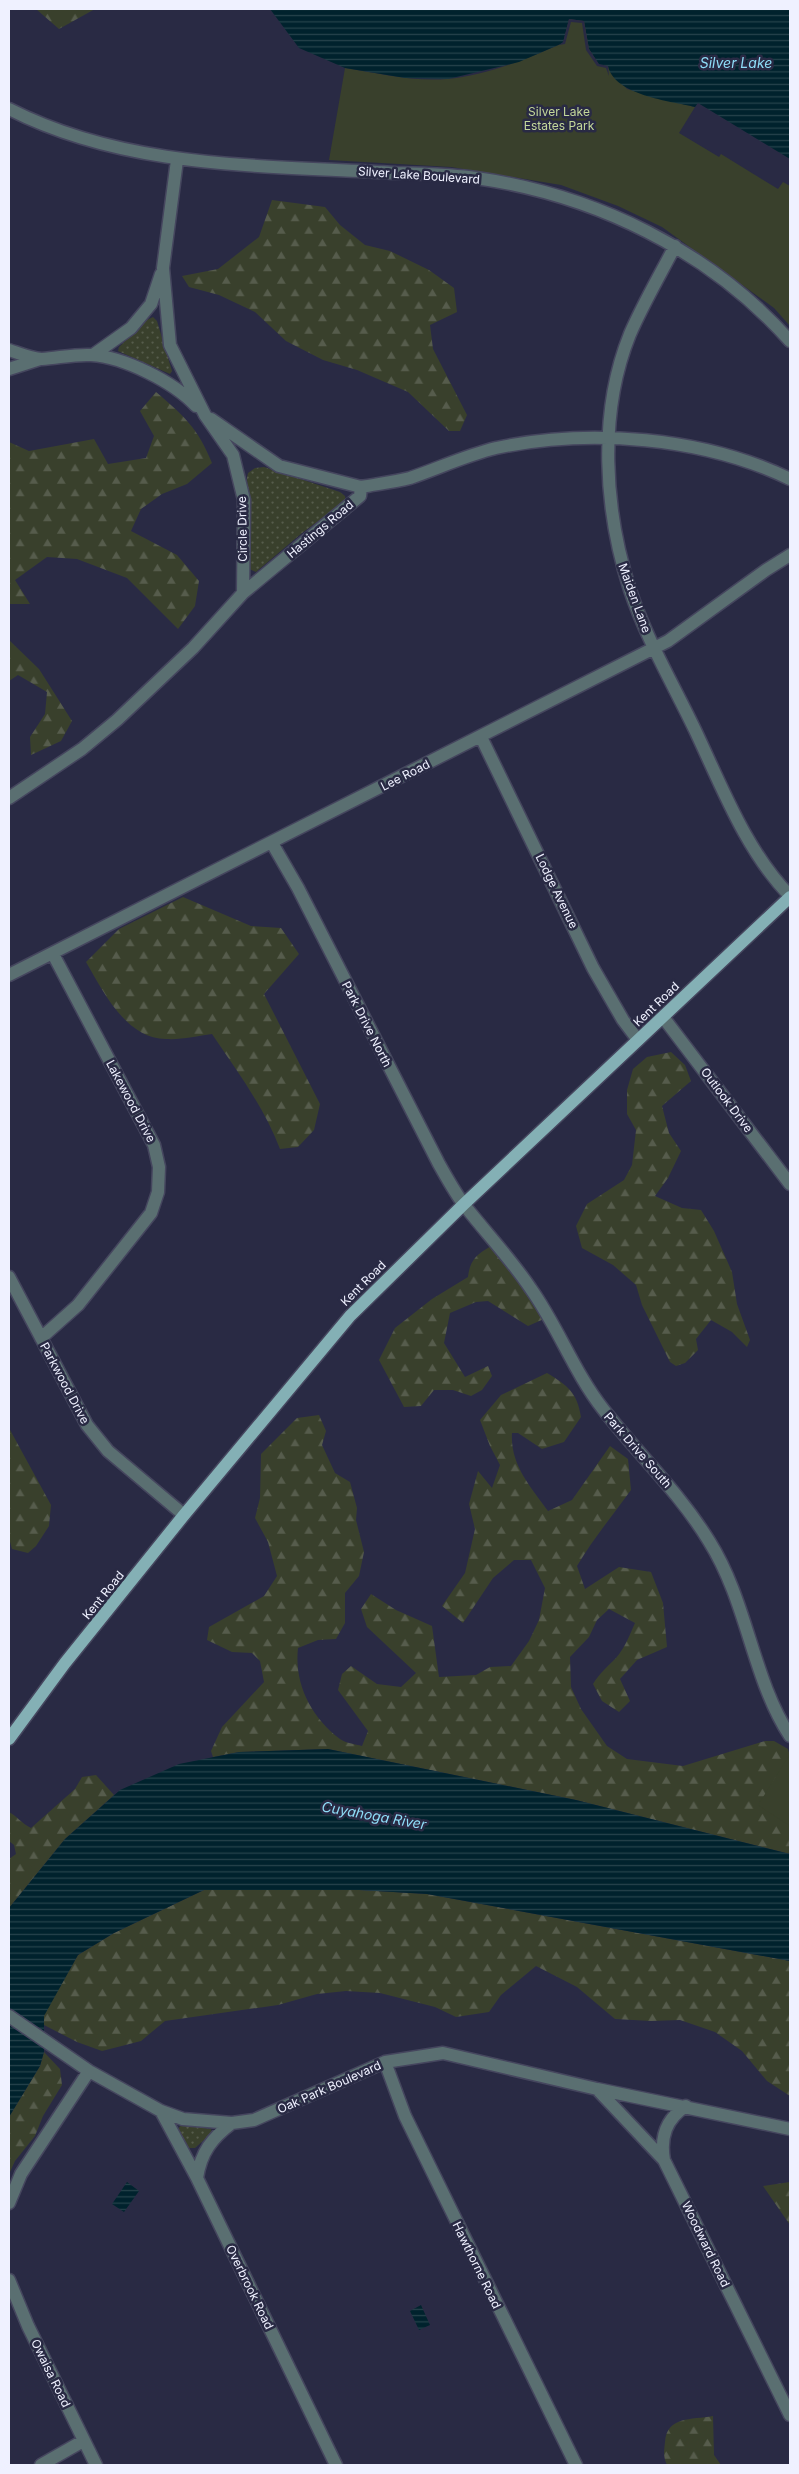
<svg xmlns="http://www.w3.org/2000/svg" width="799" height="2474" viewBox="0 0 799 2474" font-family="Inter,sans-serif">
  <defs>
    <pattern id="grass-dots" width="8" height="8" patternUnits="userSpaceOnUse" patternTransform="scale(1.25)"><rect width="8" height="8" fill="#39402c"/><path d="M2 2h.1M6 6h.1" fill="none" stroke="#565c4c" stroke-width="1.8" stroke-linecap="round"/></pattern>
    <pattern id="forest-firs" width="22" height="20" patternUnits="userSpaceOnUse" patternTransform="scale(1.25)"><rect width="22" height="20" fill="#39402c"/><path d="M5 1l3.5 6h-7zM16 11l3.5 6h-7z" fill="#565c4c"/></pattern>
    <pattern id="water-rules" width="6" height="5" patternUnits="userSpaceOnUse" patternTransform="scale(1.25)"><rect width="6" height="5" fill="#00222d"/><path d="M0 2.5h6" fill="none" stroke="#26434c"/></pattern>
  </defs>
  <rect width="100%" height="100%" fill="#292a44"/>
  <path fill="url(#grass-dots)" d="M 153,317 L 157,321 L 172,371 L 170,374 L 118,351 L 119,347 L 147,320 Z
    M 264,467 L 340,492 L 345,496 L 346,501 L 302,533 L 256,572 L 249,569 L 246,559 L 251,535 L 247,478 L 248,473 L 255,468 Z
    M 181,2125 L 211,2129 L 212,2133 L 195,2148 L 189,2148 L 178,2129 Z"/>
  <path fill="url(#forest-firs)" d="M 36,9 L 95,9 L 59,29 Z
    M 272,200 L 325,207 L 340,225 L 365,245 L 390,251 L 429,270 L 454,288 L 457,312 L 430,325 L 433,349 L 467,415 L 460,431 L 449,431 L 408,392 L 357,370 L 323,360 L 286,341 L 255,312 L 219,295 L 189,287 L 182,276 L 218,269 L 259,237 Z
    M 156,392 C 184,416 198,428 212,463 L 187,484 L 162,494 L 141,509 L 131,531 L 177,555 L 199,581 L 195,606 L 178,629 L 127,578 L 77,559 L 47,557 L 15,580 L 30,604 L 9,604 L 9,442 L 29,451 L 94,439 L 108,464 L 146,458 L 154,436 L 140,411 Z
    M 9,640 L 39,669 L 72,721 L 61,741 L 31,755 L 30,737 L 45,714 L 47,692 L 18,675 L 9,681 Z
    M 183,897 L 251,926 L 281,928 L 299,954 L 264,994 L 320,1104 L 314,1130 L 298,1147 L 280,1149 C 264,1107 237,1071 212,1034 C 197,1036 181,1040 166,1039 C 126,1039 103,991 86,962 L 119,929 Z
    M 671,1052 L 685,1065 L 691,1081 L 662,1106 L 669,1133 L 681,1151 L 668,1178 L 655,1196 L 682,1208 L 701,1210 L 714,1231 L 732,1272 L 737,1304 L 750,1340 L 747,1347 L 732,1332 L 711,1320 L 696,1339 L 698,1350 L 685,1363 L 676,1366 L 670,1362 L 642,1305 L 636,1285 L 613,1265 L 582,1248 L 576,1226 L 587,1204 L 624,1180 L 632,1165 L 636,1130 L 627,1114 L 627,1090 L 633,1069 L 647,1057 Z
    M 491,1246 L 530,1287 L 544,1319 L 528,1326 L 488,1301 L 476,1302 L 450,1313 L 444,1343 L 465,1377 L 488,1366 L 492,1376 L 482,1390 L 471,1396 L 453,1390 L 434,1390 L 421,1406 L 404,1407 L 379,1360 L 395,1328 L 432,1299 L 468,1277 C 470,1260 476,1255 491,1246 Z
    M 547,1373 C 568,1386 577,1392 581,1417 L 564,1442 L 542,1449 L 518,1433 L 512,1433 C 510,1465 531,1487 548,1511 L 572,1500 L 610,1446 L 628,1459 L 631,1490 C 613,1515 593,1539 577,1566 L 585,1589 L 619,1567 L 651,1572 L 663,1603 L 667,1647 L 637,1660 L 620,1679 L 630,1701 L 619,1712 L 602,1701 L 593,1684 C 600,1673 607,1667 616,1658 C 625,1648 630,1634 635,1623 L 609,1609 L 597,1620 L 589,1637 L 570,1657 L 571,1687 L 581,1709 L 607,1746 L 627,1759 L 683,1766 L 765,1741 L 774,1741 L 788,1749 L 790,1756 L 790,1854 L 576,1800 L 328,1749 L 239,1752 L 213,1757 L 211,1751 L 222,1727 L 264,1682 L 260,1661 L 252,1653 L 232,1652 L 207,1640 L 209,1627 L 264,1596 L 277,1576 L 268,1542 L 255,1518 L 260,1498 L 261,1454 L 297,1418 L 319,1415 L 326,1431 L 322,1445 L 335,1473 L 350,1482 L 357,1508 L 356,1520 L 364,1552 L 359,1576 L 345,1593 L 345,1623 L 336,1639 L 318,1640 L 298,1648 C 294,1684 311,1717 340,1739 C 345,1743 355,1744 362,1746 L 368,1731 L 338,1690 L 342,1674 L 351,1666 L 377,1684 L 401,1687 L 416,1673 L 367,1627 L 361,1609 L 371,1594 L 396,1610 L 432,1626 L 439,1677 L 476,1675 L 490,1667 L 511,1666 L 529,1641 L 539,1620 L 545,1588 L 531,1560 L 514,1560 L 493,1578 L 463,1623 L 442,1606 L 465,1573 L 475,1529 L 469,1504 L 478,1471 L 492,1488 L 500,1465 L 490,1446 L 480,1420 L 501,1395 Z
    M 9,1428 L 51,1505 L 49,1526 L 36,1546 L 28,1553 L 12,1549 L 9,1538 Z
    M 96,1775 L 114,1795 L 65,1839 L 9,1908 L 9,1859 L 16,1854 L 14,1845 L 9,1841 L 9,1812 C 17,1816 21,1823 31,1828 L 75,1789 L 82,1777 Z
    M 204,1890 L 359,1890 L 427,1894 L 790,1961 L 790,2096 L 767,2081 L 742,2051 L 715,2032 L 680,2020 L 651,2021 L 615,2019 L 577,1987 L 536,1966 L 501,1995 L 489,2012 L 456,2017 L 435,2007 L 380,1993 L 346,1991 L 317,1994 L 278,2005 L 165,2021 L 141,2041 L 102,2051 L 77,2042 L 44,2025 L 43,2016 L 78,1955 L 114,1933 Z
    M 44,2052 L 60,2069 L 62,2085 L 43,2116 L 35,2136 L 15,2161 L 9,2174 L 9,2117 L 40,2066 Z
    M 790,2182 L 790,2225 L 763,2186 Z
    M 713,2416 L 714,2455 L 721,2465 L 667,2465 C 663,2457 664,2451 665,2442 C 667,2416 691,2420 713,2416 Z"/>
  <path fill="#39402c" d="M 569,19 L 584,21 L 608,66 L 627,89 L 695,107 L 679,133 L 719,157 L 721,154 L 778,189 L 783,182 L 790,186 L 790,326 L 774,308 L 662,227 L 618,206 L 561,185 L 451,167 L 329,160 L 345,68 C 378,73 413,82 447,79 C 485,76 529,58 563,43 Z
    M 790,1754 L 790,1826 L 758,1805 Z"/>
  <path fill="url(#water-rules)" d="M 270,9 L 790,9 L 790,159 L 698,103 L 695,107 C 670,101 614,95 608,66 L 599,65 L 589,49 L 584,21 L 569,19 L 563,43 L 519,62 L 448,79 L 405,78 L 345,68 L 299,48 Z
    M 328,1749 L 576,1800 L 790,1854 L 790,1961 L 427,1894 L 359,1890 L 204,1890 L 114,1933 L 78,1955 L 44,2016 L 44,2052 L 40,2066 L 9,2117 L 9,1908 L 65,1839 L 120,1790 L 179,1764 L 239,1752 Z
    M 127,2182 L 139,2191 L 124,2212 L 112,2204 Z
    M 421,2305 L 430,2325 L 419,2330 L 410,2311 Z"/>
  <path fill="#292a44" d="M 569,19 L 584,21 L 589,49 L 599,64 L 608,66 L 609,76 L 606,68 L 597,66 L 586,50 L 582,23 L 571,22 L 565,44 L 559,45 L 563,42 Z"/>
  <g fill="none" stroke-linecap="round" stroke-linejoin="round">
    <g stroke="#45465e" stroke-width="15">
      <path id="minor" d="M 9,109 C 129,170 265,165 396,173 C 422,174 449,174 476,178 C 595,195 709,250 790,341
        M 177,160 L 163,268 L 170,345 L 205,415 L 233,455 L 244,500 L 243,593
        M 675,246 C 660,275 643,304 630,334 C 598,413 604,509 630,590 C 646,638 673,684 695,730 C 722,787 746,851 790,896
        M 9,350 C 18,353 32,359 42,359 C 58,358 75,354 91,355 C 124,357 174,382 196,406
        M 93,355 L 131,328 L 151,304 L 161,274
        M 9,369 L 40,359
        M 211,419 L 279,466 L 361,487
        M 481,737 L 593,968 L 623,1020 L 638,1040
        M 9,798 L 82,749 L 117,720 L 193,648 L 243,593 L 360,496 L 361,487 C 377,484 394,482 410,478 C 439,468 467,455 496,448 C 590,428 703,437 790,479
        M 272,843 L 298,888 L 439,1164 C 447,1178 455,1193 465,1206 C 487,1234 511,1259 531,1289 C 558,1327 574,1372 603,1409 C 638,1454 679,1492 709,1541 C 748,1603 752,1678 790,1736
        M 9,975 L 668,641 L 766,570 L 790,555
        M 663,1017 L 790,1184
        M 9,1277 L 87,1425 L 108,1451 L 184,1515
        M 41,1338 L 78,1305 L 151,1213 L 158,1192 L 159,1167 L 154,1145 L 53,954
        M 9,2016 L 89,2071 L 161,2111 L 183,2119 L 232,2123 L 254,2120 L 385,2062 L 443,2053 L 597,2089 L 790,2129
        M 385,2062 L 405,2116 L 576,2465
        M 597,2089 L 664,2160 L 790,2415
        M 161,2111 L 197,2178 L 336,2465
        M 664,2160 C 660,2137 666,2119 686,2106
        M 197,2178 C 201,2152 212,2138 232,2123
        M 9,2203 L 21,2174 L 89,2071
        M 9,2280 L 28,2326 L 96,2465
        M 41,2465 L 83,2441"/>
    </g>
    <g stroke="#45465e" stroke-width="15">
      <path id="major" d="M 9,1739 L 65,1663 L 184,1515 L 350,1316 L 464,1204 L 790,897"/>
    </g>
    <use href="#minor" stroke="#5a6f71" stroke-width="12"/>
    <use href="#major" stroke="#84b0b5" stroke-width="12"/>
  </g>
  <g text-anchor="middle" dominant-baseline="central" stroke-width="5" stroke-linejoin="round" paint-order="stroke">
    <g font-size="12" fill="#c4d89a" stroke="#292a44">
      <text x="559" y="111">Silver Lake<tspan x="559" dy="14">Estates Park</tspan></text>
    </g>
    <g font-size="12" fill="#eff1ff" stroke="#292a44">
      <text transform="translate(419 175) rotate(4)">Silver Lake Boulevard</text>
      <text transform="translate(242 529) rotate(-91)">Circle Drive</text>
      <text transform="translate(320 529) rotate(-40)">Hastings Road</text>
      <text transform="translate(635 598) rotate(70)">Maiden Lane</text>
      <text transform="translate(405 775) rotate(-27)">Lee Road</text>
      <text transform="translate(557 891) rotate(64)">Lodge Avenue</text>
      <text transform="translate(656 1004) rotate(-44)">Kent Road</text>
      <text transform="translate(367 1024) rotate(63)">Park Drive North</text>
      <text transform="translate(727 1100) rotate(53)">Outlook Drive</text>
      <text transform="translate(131 1101) rotate(62)">Lakewood Drive</text>
      <text transform="translate(363 1283) rotate(-45)">Kent Road</text>
      <text transform="translate(65 1383) rotate(62)">Parkwood Drive</text>
      <text transform="translate(638 1450) rotate(49)">Park Drive South</text>
      <text transform="translate(103 1595) rotate(-51)">Kent Road</text>
      <text transform="translate(329 2087) rotate(-24)">Oak Park Boulevard</text>
      <text transform="translate(706 2244) rotate(64)">Woodward Road</text>
      <text transform="translate(477 2265) rotate(64)">Hawthorne Road</text>
      <text transform="translate(250 2287) rotate(64)">Overbrook Road</text>
      <text transform="translate(51 2373) rotate(64)">Owaisa Road</text>
    </g>
    <g font-size="14" font-style="italic" fill="#8edcf7" stroke="#292a44">
      <text x="736" y="62">Silver Lake</text>
      <text transform="translate(374 1815) rotate(10)">Cuyahoga River</text>
    </g>
  </g>
  <rect width="799" height="2474" fill="none" stroke="#eff1ff" stroke-width="20"/>
</svg>
